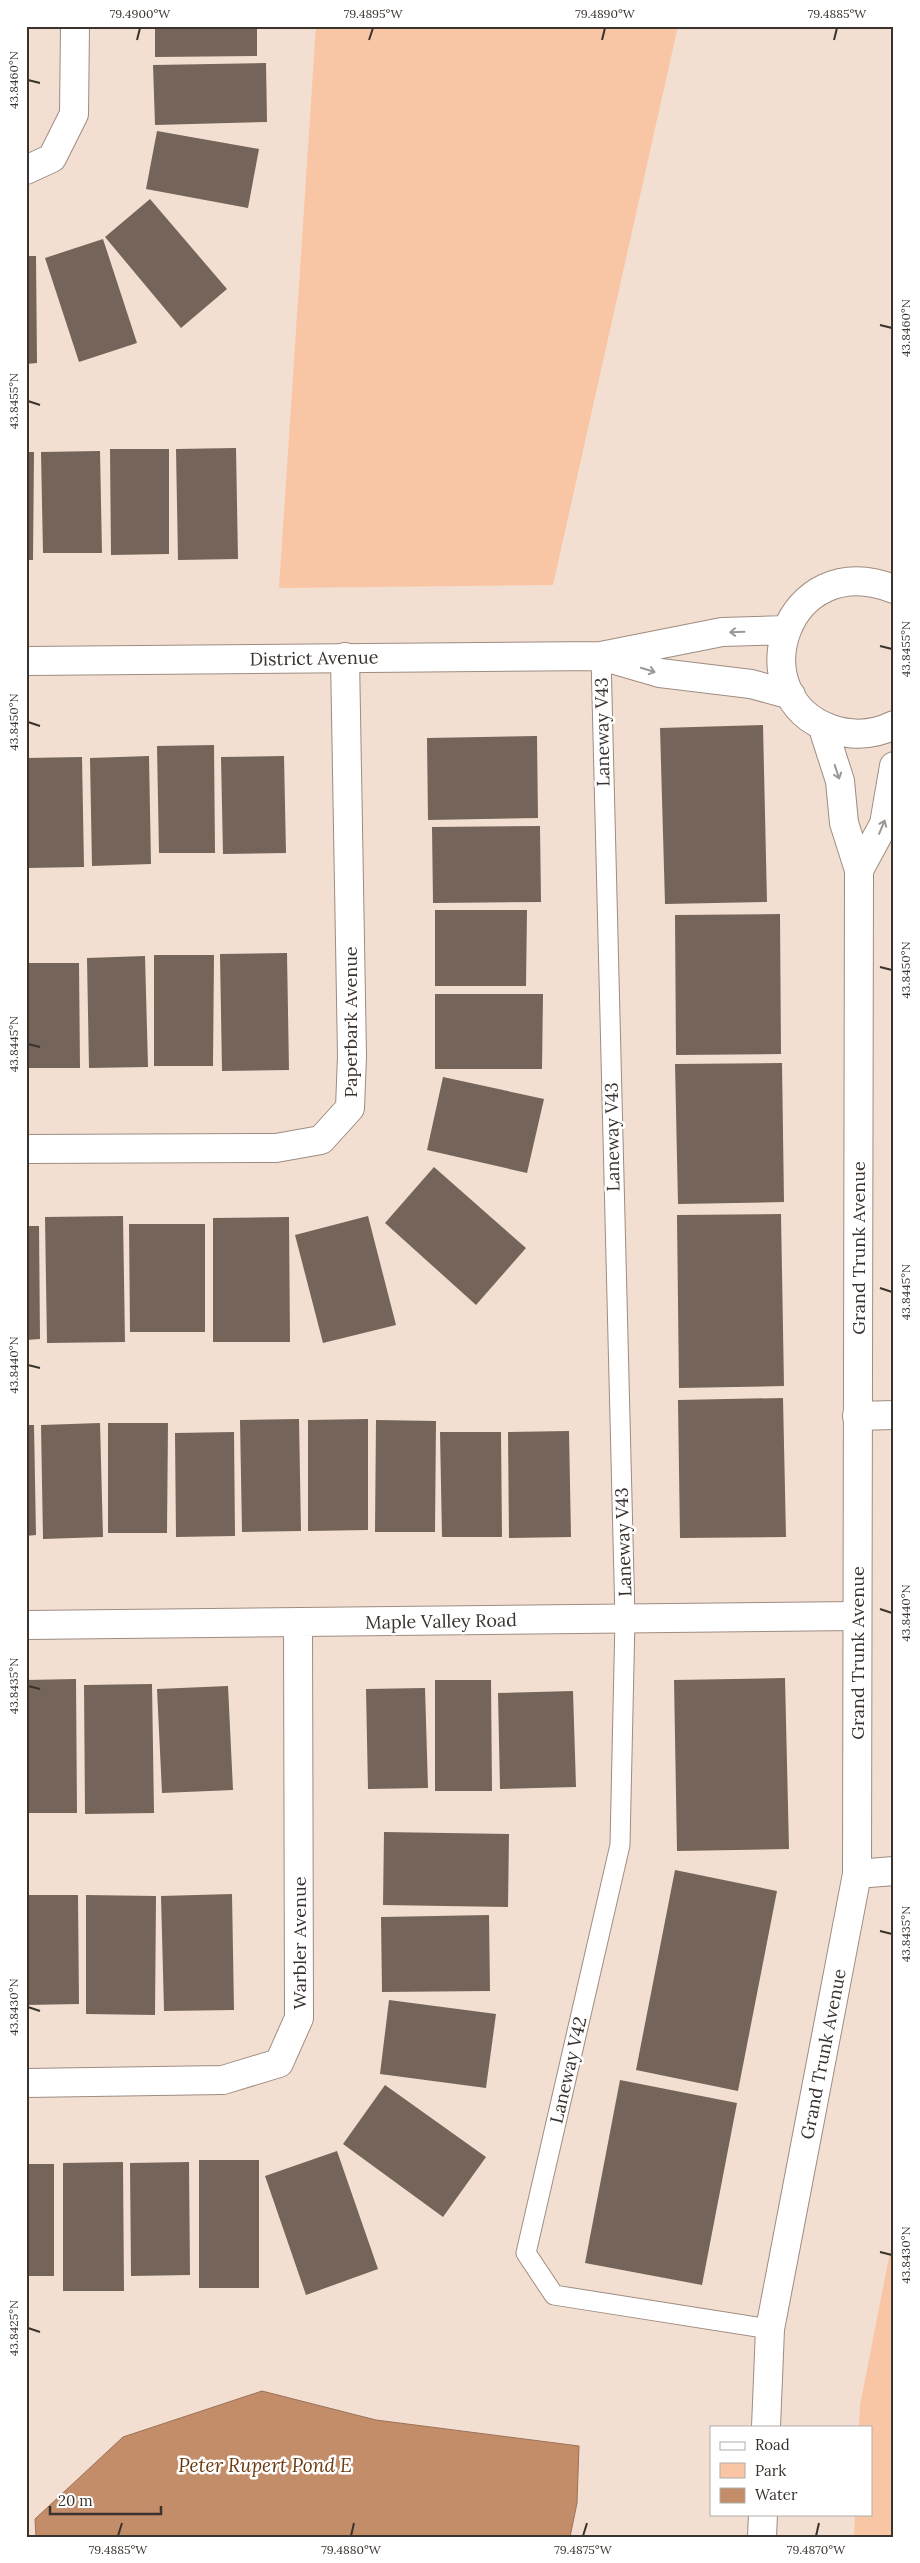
<svg xmlns="http://www.w3.org/2000/svg" width="920" height="2563" viewBox="0 0 920 2563" font-family="Lora,serif">
  <rect width="100%" height="100%" fill="#f3dfd2"/>
  <path fill="#f9c6a5" d="M 316,26 L 678,26 L 553,585 L 279,588 Z
    M 894,2232 L 894,2537 L 854,2537 L 855,2514 L 871,2514 L 871,2427 L 859,2427 L 860,2405 Z"/>
  <path fill="#c48d69" stroke="#9b7257" d="M 262,2391 L 376,2420 L 579,2446 L 577,2503 L 570,2537 L 36,2537 L 35,2519 L 123,2437 Z"/>
  <path fill="#756459" d="M 155,26 L 257,26 L 257,56 L 155,57 Z
    M 266,63 L 267,122 L 155,125 L 153,65 Z
    M 157,131 L 259,149 L 248,208 L 146,189 Z
    M 150,199 L 227,289 L 181,328 L 105,237 Z
    M 103,239 L 137,343 L 79,362 L 45,258 Z
    M 26,256 L 36,256 L 37,363 L 26,364 Z
    M 236,448 L 238,559 L 178,560 L 176,449 Z
    M 110,449 L 169,449 L 169,554 L 111,555 Z
    M 100,451 L 102,553 L 43,553 L 41,452 Z
    M 26,452 L 34,452 L 33,560 L 26,560 Z
    M 763,725 L 767,902 L 665,904 L 660,728 Z
    M 537,736 L 538,818 L 428,820 L 427,738 Z
    M 214,745 L 215,853 L 159,853 L 157,746 Z
    M 149,756 L 151,864 L 92,866 L 90,758 Z
    M 284,756 L 286,853 L 223,854 L 221,757 Z
    M 82,757 L 84,867 L 26,868 L 26,758 Z
    M 540,826 L 541,902 L 433,903 L 432,827 Z
    M 435,910 L 527,910 L 526,986 L 435,986 Z
    M 780,914 L 781,1054 L 676,1055 L 675,915 Z
    M 287,953 L 289,1070 L 222,1071 L 220,954 Z
    M 154,955 L 214,955 L 213,1066 L 154,1066 Z
    M 145,956 L 148,1067 L 89,1068 L 87,958 Z
    M 26,963 L 79,963 L 80,1068 L 26,1068 Z
    M 435,994 L 543,994 L 542,1069 L 435,1069 Z
    M 782,1063 L 784,1202 L 678,1204 L 675,1064 Z
    M 443,1077 L 544,1099 L 527,1173 L 427,1150 Z
    M 434,1167 L 526,1248 L 476,1305 L 385,1223 Z
    M 781,1214 L 784,1386 L 679,1388 L 677,1215 Z
    M 123,1216 L 125,1342 L 47,1343 L 45,1217 Z
    M 368,1216 L 396,1325 L 323,1343 L 295,1235 Z
    M 289,1217 L 290,1342 L 213,1342 L 213,1218 Z
    M 129,1224 L 205,1224 L 205,1332 L 130,1332 Z
    M 26,1226 L 39,1226 L 40,1339 L 26,1340 Z
    M 783,1398 L 786,1537 L 680,1538 L 678,1400 Z
    M 299,1419 L 301,1531 L 242,1532 L 240,1420 Z
    M 368,1419 L 368,1530 L 308,1531 L 308,1420 Z
    M 376,1420 L 436,1421 L 435,1532 L 375,1532 Z
    M 100,1423 L 103,1537 L 43,1539 L 41,1425 Z
    M 108,1423 L 168,1423 L 167,1533 L 108,1533 Z
    M 26,1425 L 34,1425 L 36,1535 L 26,1536 Z
    M 569,1431 L 571,1537 L 509,1538 L 508,1432 Z
    M 234,1432 L 235,1536 L 176,1537 L 175,1433 Z
    M 440,1432 L 501,1432 L 502,1537 L 442,1537 Z
    M 785,1678 L 789,1849 L 677,1851 L 674,1680 Z
    M 76,1679 L 77,1813 L 26,1813 L 26,1680 Z
    M 435,1680 L 491,1680 L 492,1791 L 435,1791 Z
    M 152,1684 L 154,1813 L 85,1814 L 84,1685 Z
    M 228,1686 L 233,1790 L 162,1793 L 157,1689 Z
    M 425,1688 L 428,1788 L 368,1789 L 366,1689 Z
    M 573,1691 L 576,1787 L 500,1789 L 498,1693 Z
    M 384,1832 L 509,1834 L 508,1907 L 383,1905 Z
    M 675,1870 L 777,1891 L 738,2091 L 636,2070 Z
    M 232,1894 L 234,2010 L 164,2011 L 161,1896 Z
    M 26,1895 L 78,1895 L 79,2004 L 26,2005 Z
    M 86,1895 L 156,1896 L 155,2015 L 86,2014 Z
    M 489,1915 L 490,1991 L 382,1992 L 381,1917 Z
    M 389,2000 L 496,2014 L 486,2088 L 380,2074 Z
    M 620,2080 L 737,2103 L 702,2285 L 585,2263 Z
    M 385,2085 L 486,2157 L 443,2217 L 343,2144 Z
    M 337,2151 L 378,2269 L 306,2295 L 265,2176 Z
    M 199,2160 L 259,2160 L 259,2288 L 199,2288 Z
    M 123,2162 L 124,2291 L 63,2291 L 63,2163 Z
    M 189,2162 L 190,2275 L 131,2276 L 130,2163 Z
    M 26,2164 L 54,2164 L 54,2276 L 26,2276 Z"/>
  <g fill="none" stroke-linecap="round" stroke-linejoin="round">
    <g stroke="#9e8c81" stroke-width="21">
      <path id="service" d="M 601,656 L 625,1619 L 620,1845 L 526,2253 L 554,2295 L 770,2329"/>
    </g>
    <g stroke="#9e8c81" stroke-width="30">
      <path id="minor" d="M 26,170 L 52,158 L 74,114 L 75,26
        M 26,1149 L 276,1148 L 321,1140 L 350,1108 L 352,1056 L 345,657
        M 857,1416 L 894,1415
        M 26,1625 L 857,1616
        M 857,1874 L 894,1871
        M 26,2083 L 223,2080 L 279,2063 L 299,2018 L 298,1623"/>
    </g>
    <g stroke="#9e8c81" stroke-width="30">
      <path id="tertiary" d="M 894,589 C 785,546 738,696 831,729 C 852,736 874,735 894,725
        M 605,657 L 660,673 L 751,684 L 791,695
        M 26,661 L 601,656 L 722,632 L 786,630
        M 859,870 L 884,824 L 894,766
        M 766,2427 L 770,2329 L 857,1874 L 859,870 L 844,823 L 840,781 L 822,725
        M 762,2537 L 763,2514"/>
    </g>
    <use href="#service" stroke="#fff" stroke-width="19"/>
    <use href="#minor" stroke="#fff" stroke-width="28"/>
    <use href="#tertiary" stroke="#fff" stroke-width="28"/>
  </g>
  <defs><path id="oneway-shaft" d="M-6 0H5M1.5-3L5.5 0L1.5 3" fill="none" stroke-width="1.6" stroke-linecap="round" stroke-linejoin="round" transform="scale(1.25)"/></defs>
  <g stroke="#9c9896">
    <use href="#oneway-shaft" transform="translate(737 632) rotate(178)"/>
    <use href="#oneway-shaft" transform="translate(648 670) rotate(17)"/>
    <use href="#oneway-shaft" transform="translate(837 772) rotate(72)"/>
    <use href="#oneway-shaft" transform="translate(882 827) rotate(-67)"/>
  </g>
  <path fill="none" stroke="#3a322d" stroke-width="2" d="M 137,40 L 140,28M 369,40 L 373,28M 602,40 L 605,28M 834,40 L 837,28M 28,80 L 40,83M 880,325 L 892,328M 28,401 L 40,405M 880,646 L 892,649M 28,722 L 40,726M 880,967 L 892,970M 28,1044 L 40,1047M 880,1288 L 892,1292M 28,1365 L 40,1368M 880,1609 L 892,1613M 28,1686 L 40,1689M 880,1931 L 892,1934M 28,2007 L 40,2011M 880,2252 L 892,2255M 28,2328 L 40,2332M 118,2536 L 122,2523M 351,2536 L 354,2523M 583,2536 L 587,2523M 816,2536 L 819,2523"/>
  <g text-anchor="middle" dominant-baseline="central" stroke-width="5" stroke-linejoin="round" paint-order="stroke">
    <g font-size="18" fill="#3a322d" stroke="#fff">
      <text transform="translate(314 658) rotate(-1)">District Avenue</text>
      <text transform="translate(602 732) rotate(-91)">Laneway V43</text>
      <text transform="translate(350 1022) rotate(-90)">Paperbark Avenue</text>
      <text transform="translate(612 1137) rotate(-91)">Laneway V43</text>
      <text transform="translate(858 1248) rotate(-90)">Grand Trunk Avenue</text>
      <text transform="translate(623 1542) rotate(-92)">Laneway V43</text>
      <text transform="translate(441 1621) rotate(-1)">Maple Valley Road</text>
      <text transform="translate(857 1653) rotate(-90)">Grand Trunk Avenue</text>
      <text transform="translate(299 1943) rotate(-90)">Warbler Avenue</text>
      <text transform="translate(823 2054) rotate(-79)">Grand Trunk Avenue</text>
      <text transform="translate(568 2070) rotate(-77)">Laneway V42</text>
    </g>
    <g font-size="19" font-style="italic" fill="#6c380e" stroke="#fff">
      <text x="265" y="2465">Peter Rupert Pond E</text>
    </g>
  </g>
  <rect width="920" height="2563" fill="none" stroke="#ffffff" stroke-width="55"/>
  <rect x="710" y="2426" width="162" height="90" fill="#ffffff" stroke="#b0adab"/>
  <rect x="720" y="2442" width="25" height="8" fill="#ffffff" stroke="#b0adab"/>
  <text x="755" y="2450" font-size="15" fill="#3a322d">Road</text>
  <rect x="720" y="2463" width="25" height="15" fill="#f9c6a5" stroke="#b0adab"/>
  <text x="755" y="2476" font-size="15" fill="#3a322d">Park</text>
  <rect x="720" y="2488" width="25" height="15" fill="#c48d69" stroke="#b0adab"/>
  <text x="755" y="2500" font-size="15" fill="#3a322d">Water</text>
  <path d="M50 2506v8h111v-8" fill="none" stroke="#3a322d" stroke-width="2.5"/>
  <text x="58" y="2506" font-size="15" fill="#3a322d" stroke="#ffffff" stroke-width="4" paint-order="stroke">20 m</text>
  <rect x="28" y="28" width="864" height="2508" fill="none" stroke="#3a322d" stroke-width="2"/>
  <g font-size="12" text-anchor="middle" fill="#3a322d">
    <text x="140" y="18">79.4900°W</text>
    <text x="373" y="18">79.4895°W</text>
    <text x="605" y="18">79.4890°W</text>
    <text x="837" y="18">79.4885°W</text>
    <text transform="translate(14 80) rotate(-90)" y="4">43.8460°N</text>
    <text transform="translate(906 328) rotate(-90)" y="4">43.8460°N</text>
    <text transform="translate(14 401) rotate(-90)" y="4">43.8455°N</text>
    <text transform="translate(906 649) rotate(-90)" y="4">43.8455°N</text>
    <text transform="translate(14 722) rotate(-90)" y="4">43.8450°N</text>
    <text transform="translate(906 970) rotate(-90)" y="4">43.8450°N</text>
    <text transform="translate(14 1044) rotate(-90)" y="4">43.8445°N</text>
    <text transform="translate(906 1292) rotate(-90)" y="4">43.8445°N</text>
    <text transform="translate(14 1365) rotate(-90)" y="4">43.8440°N</text>
    <text transform="translate(906 1613) rotate(-90)" y="4">43.8440°N</text>
    <text transform="translate(14 1686) rotate(-90)" y="4">43.8435°N</text>
    <text transform="translate(906 1934) rotate(-90)" y="4">43.8435°N</text>
    <text transform="translate(14 2007) rotate(-90)" y="4">43.8430°N</text>
    <text transform="translate(906 2255) rotate(-90)" y="4">43.8430°N</text>
    <text transform="translate(14 2328) rotate(-90)" y="4">43.8425°N</text>
    <text x="118" y="2554">79.4885°W</text>
    <text x="351" y="2554">79.4880°W</text>
    <text x="583" y="2554">79.4875°W</text>
    <text x="816" y="2554">79.4870°W</text>
  </g>
</svg>
